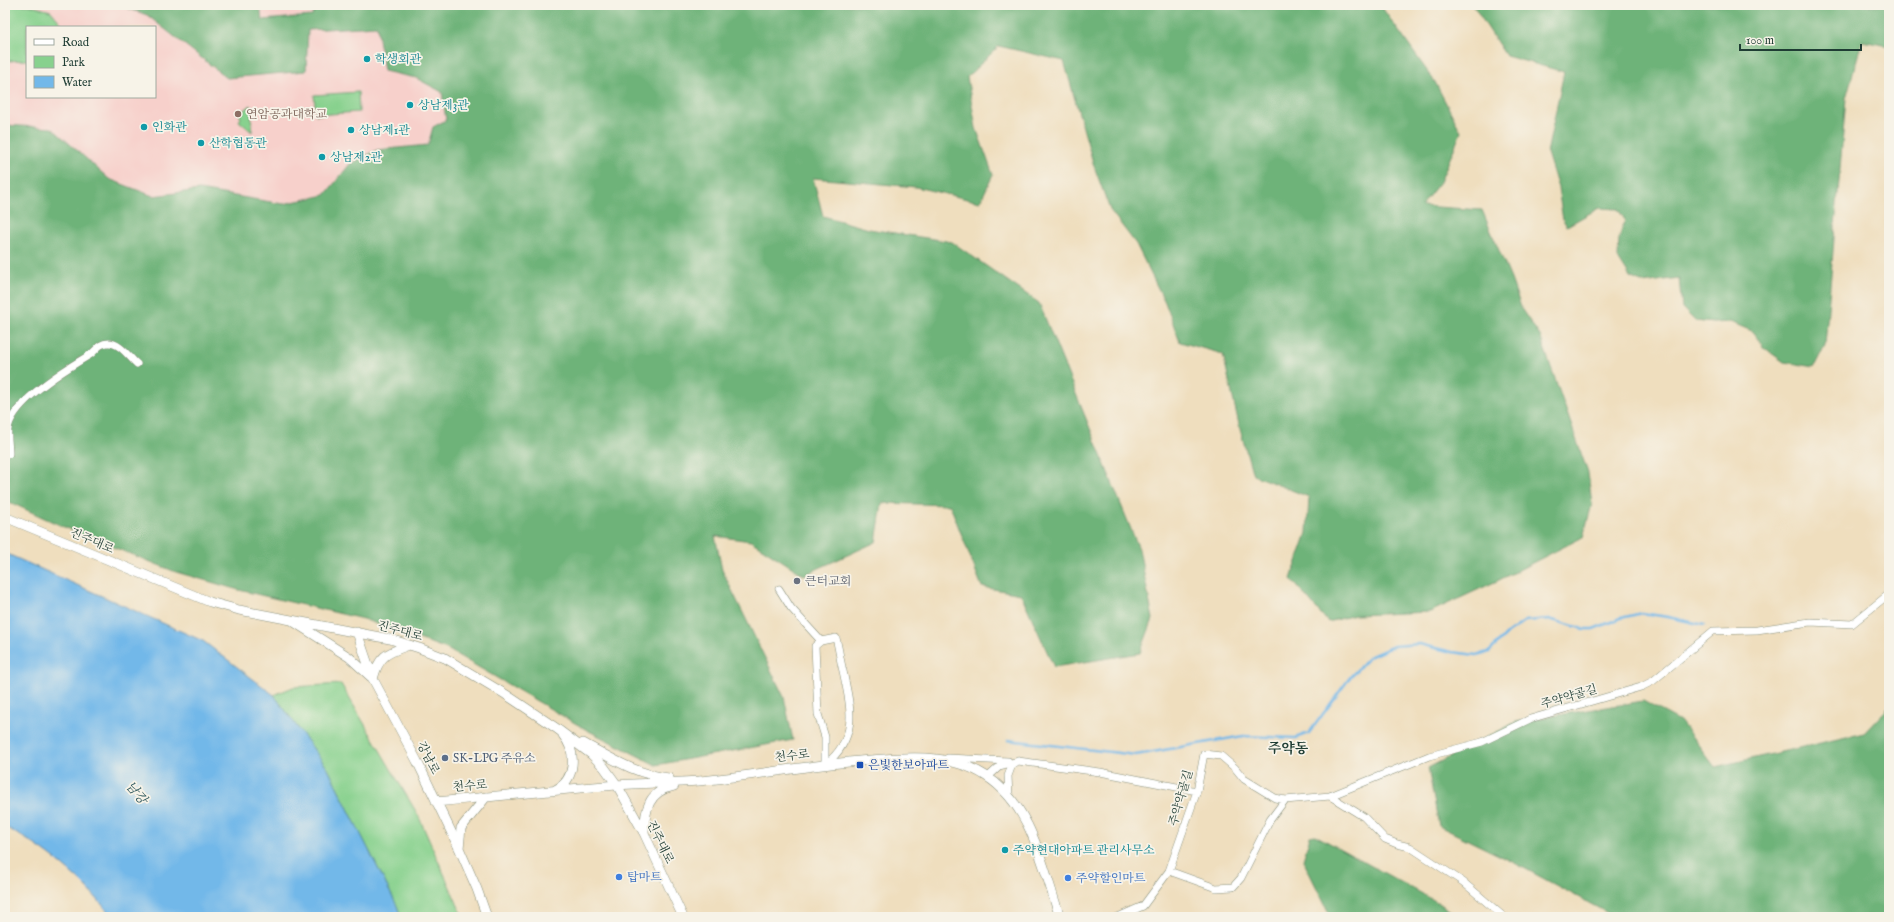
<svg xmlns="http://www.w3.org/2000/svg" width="1894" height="922" viewBox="0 0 1894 922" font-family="'IM FELL English','Noto Serif KR',serif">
  <rect width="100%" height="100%" fill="#f7f3e8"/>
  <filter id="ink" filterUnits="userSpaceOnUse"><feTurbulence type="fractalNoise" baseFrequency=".025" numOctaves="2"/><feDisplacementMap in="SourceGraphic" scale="8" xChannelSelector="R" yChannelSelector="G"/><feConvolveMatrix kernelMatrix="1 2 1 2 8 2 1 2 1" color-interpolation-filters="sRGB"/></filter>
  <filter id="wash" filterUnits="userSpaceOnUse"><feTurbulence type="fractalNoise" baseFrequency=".012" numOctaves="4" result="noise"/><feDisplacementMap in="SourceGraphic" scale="16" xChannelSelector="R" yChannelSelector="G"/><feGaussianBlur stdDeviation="0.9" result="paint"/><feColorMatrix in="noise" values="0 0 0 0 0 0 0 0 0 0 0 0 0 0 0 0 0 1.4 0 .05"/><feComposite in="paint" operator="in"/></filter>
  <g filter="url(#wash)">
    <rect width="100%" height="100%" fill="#efdebe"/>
    <path fill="#f7d0cb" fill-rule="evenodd" d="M 5,5 L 450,5 L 473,132 L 303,221 L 130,197 L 5,159 ZM 27,27 L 155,27 L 155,97 L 27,97 Z"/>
    <path fill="#88d18e" stroke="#548761" d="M 5,5 L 29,5 L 51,11 L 64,27 L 27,27 L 27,60 L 5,61 Z
      M 358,92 L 359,112 L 316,115 L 314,95 Z
      M 251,105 L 252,132 L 239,121 L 241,118 L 239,114 Z
      M 341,684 L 418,815 L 463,917 L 401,917 L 397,906 L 328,769 L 274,695 L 293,687 Z"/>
    <path fill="#6eb379" stroke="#467856" d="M 118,5 L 260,5 L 262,20 L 312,16 L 317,5 L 1386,5 L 1383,9 L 1435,82 L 1461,132 L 1440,182 L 1421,206 L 1482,210 L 1511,279 L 1522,310 L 1540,336 L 1588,473 L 1592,504 L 1583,537 L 1499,580 L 1430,612 L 1355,615 L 1328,622 L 1291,579 L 1307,533 L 1309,497 L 1253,475 L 1240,429 L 1223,354 L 1180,342 L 1165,302 L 1136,244 L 1110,210 L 1094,166 L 1064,61 L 999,46 L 967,77 L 976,128 L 993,175 L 980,202 L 916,187 L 813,178 L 823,216 L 869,229 L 952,242 L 1039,303 L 1139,549 L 1153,619 L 1140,653 L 1054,667 L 1021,594 L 982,587 L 950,505 L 882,503 L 876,542 L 804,575 L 751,541 L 715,536 L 722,570 L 784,697 L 793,740 L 656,765 L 587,730 L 447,649 L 363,619 L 239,590 L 176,572 L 75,532 L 5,500 L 5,125 L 52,128 L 109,179 L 153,196 L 199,190 L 283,204 L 325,195 L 350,164 L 377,150 L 428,145 L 433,127 L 446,120 L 442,92 L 416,78 L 384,71 L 377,26 L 308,30 L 306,71 L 227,78 L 147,15 Z
      M 1473,5 L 1889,5 L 1889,46 L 1862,41 L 1846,98 L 1825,345 L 1814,367 L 1784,362 L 1764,348 L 1752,331 L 1730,322 L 1713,323 L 1695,321 L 1682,308 L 1679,278 L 1643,283 L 1630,277 L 1618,258 L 1619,239 L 1625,220 L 1618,209 L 1599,208 L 1567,226 L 1563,220 L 1558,188 L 1547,153 L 1564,72 L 1506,56 Z
      M 1643,701 L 1680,721 L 1715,767 L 1864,733 L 1889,707 L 1889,917 L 1615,917 L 1509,860 L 1439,826 L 1428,768 L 1516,722 Z
      M 1315,835 L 1439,903 L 1459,917 L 1331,917 L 1303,860 L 1310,836 Z"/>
    <path fill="#72b8e9" stroke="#487a8e" d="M 5,553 L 203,641 L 274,695 L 328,769 L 397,906 L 401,917 L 112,917 C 84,880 47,849 5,827 Z"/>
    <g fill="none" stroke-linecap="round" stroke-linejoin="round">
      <path stroke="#72b8e9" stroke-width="2.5" d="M 1008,740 L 1136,755 L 1243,736 L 1295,738 L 1309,733 L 1351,676 L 1369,657 L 1394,646 L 1419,644 L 1452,652 L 1476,655 L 1489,652 L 1508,633 L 1525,621 L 1549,619 L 1584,629 L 1593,629 L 1621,618 L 1642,613 L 1668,617 L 1704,625"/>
    </g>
  </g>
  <g filter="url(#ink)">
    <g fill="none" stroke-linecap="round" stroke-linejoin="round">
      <g stroke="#878e79" stroke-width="8">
        <path id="minor" d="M 5,456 L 9,454 C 9,446 7,437 8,429 C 12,402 66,369 88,356 C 96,352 98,343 108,343 C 119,342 129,357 137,364
          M 779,589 L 791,608 L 821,641
          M 836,638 C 839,649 840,660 843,671 C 851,709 859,737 825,765 L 825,737 L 818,714 L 815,646 L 821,641 Z
          M 948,758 L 1008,761
          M 988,777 L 1000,766 L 1018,761 L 1100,772 L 1197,791
          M 1330,796 L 1364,817 L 1385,839 L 1397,844 L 1410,847 L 1463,882 L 1504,917
          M 1009,797 L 1008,776 L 1012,765 L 1018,761
          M 1169,871 L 1216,888 L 1233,887 L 1241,878 L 1270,820 L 1285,800
          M 1118,917 L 1143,906 L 1169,871 L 1197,791 L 1204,754 L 1221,756 L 1235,768 L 1244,779 L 1275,798 L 1285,800 L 1330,796 L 1429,756 L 1482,742 L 1530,719 L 1641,687 L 1653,681 L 1713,631 L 1757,630 L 1810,622 L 1852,624 L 1889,594"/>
      </g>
      <g stroke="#878e79" stroke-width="10">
        <path id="tertiary" d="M 5,517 L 210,602 L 239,610 L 390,639 L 419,648 L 445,658 L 505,694 L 556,728 L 592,755 L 604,767 L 617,785 L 644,833 L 683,917
          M 294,622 L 349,657 L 371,677
          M 357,632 L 373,679 L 417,761 L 459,848 L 477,889 L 487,917
          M 373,679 C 379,655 387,653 409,645
          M 583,743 C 611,758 637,775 669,778
          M 555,790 C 576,780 577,752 563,735
          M 436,802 C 496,796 556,790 616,785 C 643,783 671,783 699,781 C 749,776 799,767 849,762 C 894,758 946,750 986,776 C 1033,806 1043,869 1060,917
          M 644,833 C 645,810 648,791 674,786
          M 459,848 L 461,828 L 486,797"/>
      </g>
      <use href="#minor" stroke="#fff" stroke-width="7"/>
      <use href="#tertiary" stroke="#fff" stroke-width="9"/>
    </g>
  </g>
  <g fill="#0f9aa8" stroke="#f7f3e8" stroke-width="1.5">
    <circle cx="367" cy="59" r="4"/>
    <circle cx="410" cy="105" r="4"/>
    <circle cx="144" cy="127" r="4"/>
    <circle cx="351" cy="130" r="4"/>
    <circle cx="201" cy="143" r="4"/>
    <circle cx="322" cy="157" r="4"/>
    <circle cx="1005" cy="850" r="4"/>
  </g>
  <circle fill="#8d6e63" stroke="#f7f3e8" stroke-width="1.5" cx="238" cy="114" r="4"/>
  <circle fill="#6b7280" stroke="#f7f3e8" stroke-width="1.5" cx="797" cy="581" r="4"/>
  <circle fill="#5c6f8a" stroke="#f7f3e8" stroke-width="1.5" cx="445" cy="758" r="4"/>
  <rect fill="#1a4fb4" stroke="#f7f3e8" stroke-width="1.5" x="856" y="761" width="8" height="8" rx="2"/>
  <g fill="#3f7fe0" stroke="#f7f3e8" stroke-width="1.5">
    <circle cx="619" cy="877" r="4"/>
    <circle cx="1068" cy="878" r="4"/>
  </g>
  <g text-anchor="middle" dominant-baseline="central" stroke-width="3.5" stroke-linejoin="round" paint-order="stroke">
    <g font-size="12" fill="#0d838f" stroke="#f7f3e8" text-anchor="start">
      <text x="375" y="59">학생회관</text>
      <text x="418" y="105">상남제3관</text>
      <text x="152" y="127">인화관</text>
      <text x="359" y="130">상남제1관</text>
      <text x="209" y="143">산학협동관</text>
      <text x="330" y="157">상남제2관</text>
      <text x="1013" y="850">주약현대아파트 관리사무소</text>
    </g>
    <g font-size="12" fill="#785e54" stroke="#f7f3e8" text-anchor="start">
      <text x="246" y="114">연암공과대학교</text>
    </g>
    <g font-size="12" fill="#1f3d34" stroke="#f7f3e8">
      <text transform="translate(92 541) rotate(23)">진주대로</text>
      <text transform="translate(400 631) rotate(15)">진주대로</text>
      <text transform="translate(1569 697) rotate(-16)">주약약골길</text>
      <text transform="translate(792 756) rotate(-7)">천수로</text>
      <text transform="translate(428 758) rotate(63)">강남로</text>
      <text transform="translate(470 786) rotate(-5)">천수로</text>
      <text transform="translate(1181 798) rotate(-74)">주약약골길</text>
      <text transform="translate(660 842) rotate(64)">진주대로</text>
    </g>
    <g font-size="12" fill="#5b616d" stroke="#f7f3e8" text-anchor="start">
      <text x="805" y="581">큰터교회</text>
    </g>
    <g font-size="12" fill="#4e5e75" stroke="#f7f3e8" text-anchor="start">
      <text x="453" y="758">SK-LPG 주유소</text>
    </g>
    <g font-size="12" fill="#164399" stroke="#f7f3e8" text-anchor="start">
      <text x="868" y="765">은빛한보아파트</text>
    </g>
    <g font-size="12" fill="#366cbe" stroke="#f7f3e8" text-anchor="start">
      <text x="627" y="877">탑마트</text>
      <text x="1076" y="878">주약할인마트</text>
    </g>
    <g font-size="13" font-style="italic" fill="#345c61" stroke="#f7f3e8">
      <text transform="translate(136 793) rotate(50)">남강</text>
    </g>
    <g font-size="14" font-weight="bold" fill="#1f3d34" stroke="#f7f3e8">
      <text x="1288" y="749">주약동</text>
    </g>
  </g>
  <rect width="1894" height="922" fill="none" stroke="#f7f3e8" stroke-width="20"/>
  <rect x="26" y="26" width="130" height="72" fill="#f7f3e8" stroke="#a1aaa0"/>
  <rect x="34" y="39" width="20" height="6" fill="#ffffff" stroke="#a1aaa0"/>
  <text x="62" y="46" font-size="12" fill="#1f3d34">Road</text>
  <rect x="34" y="56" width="20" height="12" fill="#88d18e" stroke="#a1aaa0"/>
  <text x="62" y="66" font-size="12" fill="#1f3d34">Park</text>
  <rect x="34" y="76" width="20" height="12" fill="#72b8e9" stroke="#a1aaa0"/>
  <text x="62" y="86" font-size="12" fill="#1f3d34">Water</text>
  <path d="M1740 44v6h121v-6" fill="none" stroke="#1f3d34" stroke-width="2"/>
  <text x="1746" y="44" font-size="12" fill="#1f3d34" stroke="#f7f3e8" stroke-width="3" paint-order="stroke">100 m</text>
</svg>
